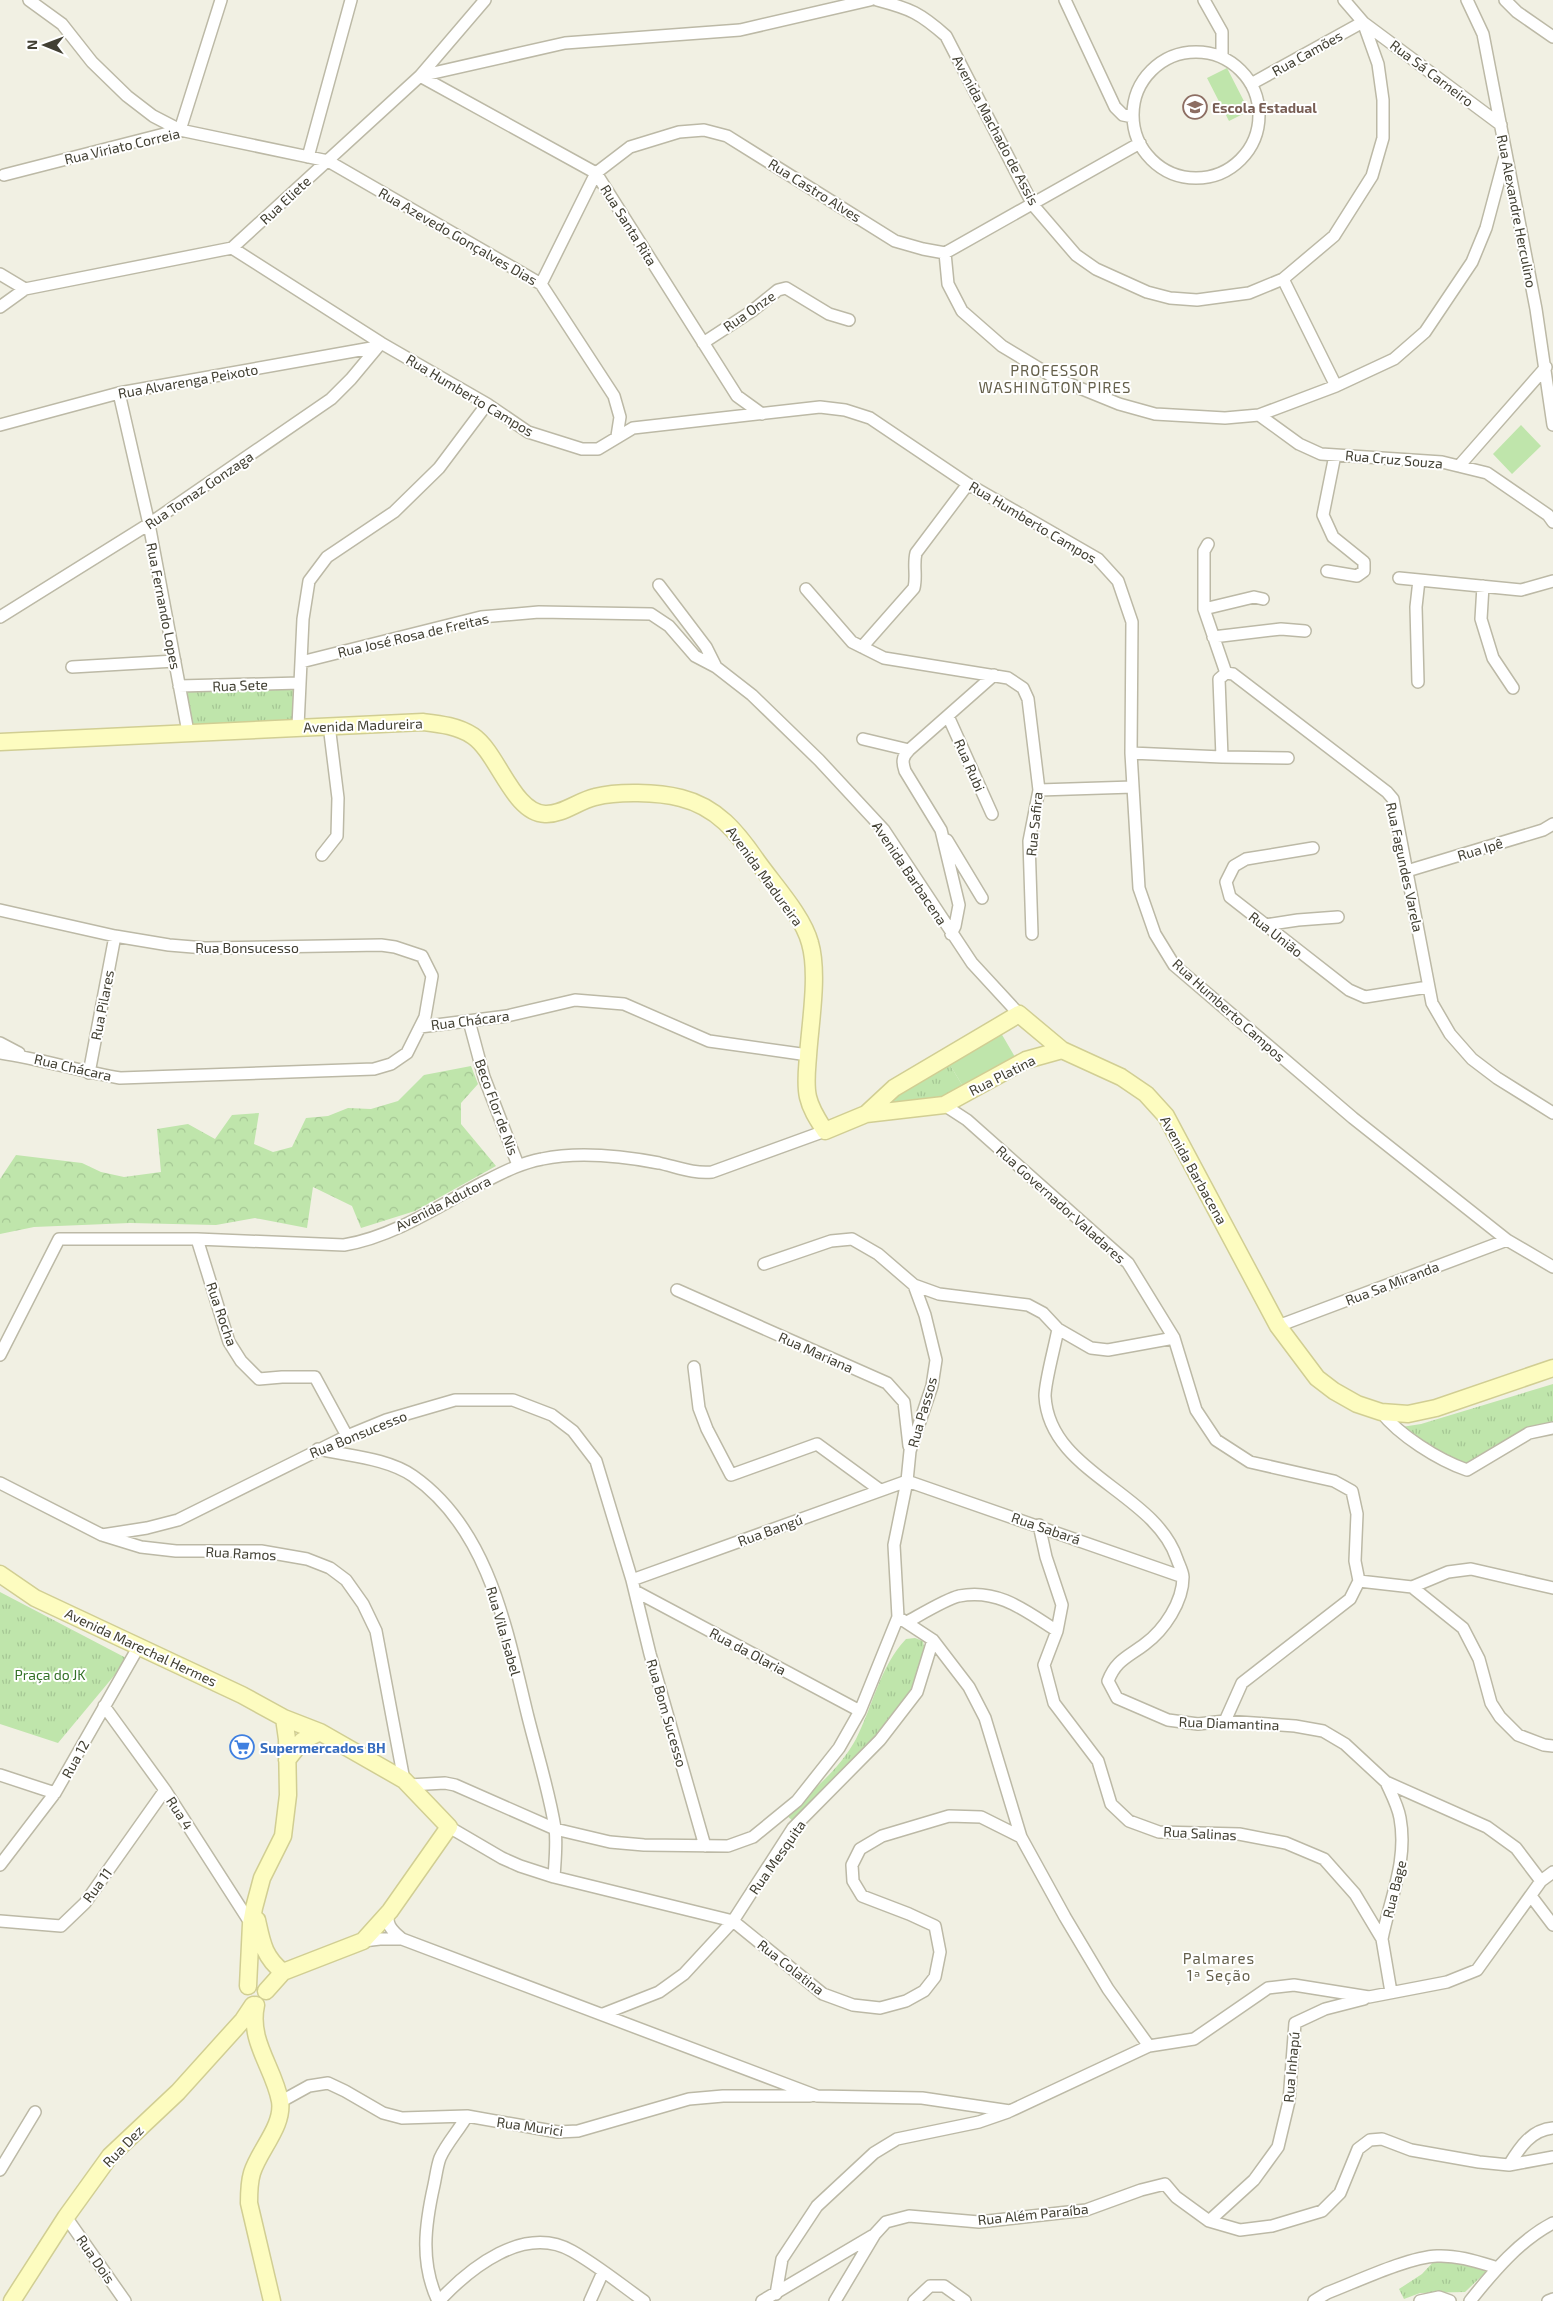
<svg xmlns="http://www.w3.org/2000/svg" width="1553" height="2301" viewBox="0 0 1553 2301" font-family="'Exo 2',sans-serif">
  <defs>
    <pattern id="forest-crowns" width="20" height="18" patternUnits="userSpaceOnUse" patternTransform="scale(1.25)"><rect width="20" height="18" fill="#bfe5ab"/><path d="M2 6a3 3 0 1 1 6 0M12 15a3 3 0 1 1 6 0" fill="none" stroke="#a5c694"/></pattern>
    <pattern id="park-tufts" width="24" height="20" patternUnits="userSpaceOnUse" patternTransform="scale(1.25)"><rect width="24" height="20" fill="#bfe5ab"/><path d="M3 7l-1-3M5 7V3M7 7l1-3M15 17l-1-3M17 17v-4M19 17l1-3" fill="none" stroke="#a5c694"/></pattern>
  </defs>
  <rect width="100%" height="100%" fill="#f1f0e3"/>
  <path fill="url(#forest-crowns)" d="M 471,1066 L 478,1084 L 461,1103 L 461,1124 L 496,1166 L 415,1211 L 361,1228 L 352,1206 L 313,1187 L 307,1228 L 255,1218 L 216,1225 L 130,1223 L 34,1227 L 0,1234 L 0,1179 L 16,1155 L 82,1163 L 101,1172 L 124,1177 L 161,1172 L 157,1129 L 188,1124 L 215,1139 L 232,1115 L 259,1113 L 254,1144 L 273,1152 L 292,1147 L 306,1118 L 328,1116 L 348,1108 L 371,1109 L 398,1101 L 424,1075 Z"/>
  <path fill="url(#park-tufts)" d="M 296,685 L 296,724 L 189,728 L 181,689 Z
    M 950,1065 L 964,1088 L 944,1101 L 890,1107 L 896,1097 Z
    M 1553,1384 L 1553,1423 L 1466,1468 L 1395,1428 L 1421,1424 Z
    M 0,1592 L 128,1659 L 58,1743 L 0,1724 Z
    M 915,1638 L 923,1641 C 936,1697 830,1785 793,1821 L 786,1815 C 811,1792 840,1769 856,1739 C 873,1706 880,1666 906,1639 Z
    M 1435,2260 L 1458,2262 L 1488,2270 L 1465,2292 L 1420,2293 L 1404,2299 L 1399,2289 L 1422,2274 Z"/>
  <path fill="#bfe5ab" d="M 1227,68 L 1249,111 L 1229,121 L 1207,78 Z
    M 1521,425 L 1541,446 L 1512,474 L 1493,454 Z
    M 1001,1033 L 1015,1057 L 964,1088 L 950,1065 Z"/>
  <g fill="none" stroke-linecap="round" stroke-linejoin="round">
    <g stroke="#bcb9a6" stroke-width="14">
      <path id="street" d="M 29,0 L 62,24 L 92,62 L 127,96 L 153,116 L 180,130
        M 877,0 C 911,9 920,13 946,36 L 1033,205 L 1076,255 L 1096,269 L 1147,292 L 1170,298 L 1197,300 L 1249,293 L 1283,279 L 1334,236 L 1372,176 L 1383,138 L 1383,100 L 1378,64 L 1363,22 L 1344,0
        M 1065,0 L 1115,107 L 1123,115 L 1133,117
        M 1204,0 L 1222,32 L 1222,57
        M 1467,0 L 1483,34 L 1536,309 L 1553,425
        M 1505,0 L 1517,12 L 1553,37
        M 1364,23 L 1501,125
        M1133 115a63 63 0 1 1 126 0a63 63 0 1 1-126 0Z
        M 420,76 L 596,173 L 737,396 L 762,414
        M 420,76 L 565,43 L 740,30 L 870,0
        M 1251,84 L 1363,22
        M 180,130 L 221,0
        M 308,157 L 351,0
        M 4,175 L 180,130 L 328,161 L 541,284 L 614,396 L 620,417 L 617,436
        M 232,248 L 381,343 L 487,404 L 528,432 L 582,449 L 598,449 L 633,428 L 820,407 L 845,410 L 870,418 L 968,484 L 1098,559 L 1118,581 L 1132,622 L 1131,753 L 1139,888 L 1155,934 L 1174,965 L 1353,1118 L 1507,1240 L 1553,1267
        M 945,253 L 948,284 L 962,311 L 1002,346 L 1055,378 L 1119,404 L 1155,414 L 1225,418 L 1259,415 L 1336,386 L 1394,359 L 1425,332 L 1472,262 L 1486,228 L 1506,153
        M 0,274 L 25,289
        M 1283,279 L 1336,386
        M 541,284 L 596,173 L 630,147 L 679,132 L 704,130 L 727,136 L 895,241 L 923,249 L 945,253 L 1140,143
        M 0,307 L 25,289 L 232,248 L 420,76 L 485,0
        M 703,343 L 752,311 L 778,290 L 786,288 L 829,314 L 849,320
        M 119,393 L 149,524 L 188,732
        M 1259,415 L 1299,444 L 1321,454 L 1442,462 L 1487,473 L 1548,515 L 1553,522
        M 0,425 L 119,393 L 377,347
        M 1459,466 L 1546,367
        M 1208,544 L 1204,551 L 1204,609 L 1226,673
        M 1327,571 L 1357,576 L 1364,571 L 1364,562 L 1333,537 L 1323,515 L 1335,455
        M 1399,578 L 1521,590 L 1553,581
        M 659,585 L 706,647 L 716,667
        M 1483,586 L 1481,619 L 1493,658 L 1513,688
        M 806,589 L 852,642 L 884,658 L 1008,678 L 1023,688 L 1028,699 L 1039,790 L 1029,841 L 1032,934
        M 1204,609 L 1254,597 L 1263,599
        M 0,617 L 149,524 L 331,399 L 351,379 L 381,343
        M 1213,637 L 1281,629 L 1305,631
        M 862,647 L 914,588 C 917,576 913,565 916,553 L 968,484
        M 301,662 L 481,617 L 539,612 L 651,614 L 669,626 L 695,656 L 716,667 L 752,695 L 819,760 L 884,830 L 972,963 L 1019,1014
        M 72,667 L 175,661
        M 1418,682 L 1416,607 L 1419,580
        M 179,686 L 300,683
        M 948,716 L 992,814
        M 298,726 L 303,619 L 309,581 L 327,557 L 394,512 L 439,468 L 487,404
        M 863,739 L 909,750
        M 1131,753 L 1222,757 L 1219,679 L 1226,673 L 1233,674 L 1387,792 L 1393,799 L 1432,1003 L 1450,1034 L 1472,1059 L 1497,1078 L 1553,1113
        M 1222,757 L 1288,758
        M 1039,790 L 1133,787
        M 947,840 L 982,898
        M 1313,848 L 1246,859 L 1234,866 L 1226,882 L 1230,897 L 1349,990 L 1365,997 L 1428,987
        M 322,855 L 337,836 L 338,798 L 329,725
        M 1407,871 L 1543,830 L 1553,824
        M 0,910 L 115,936 L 169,945 L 205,948 L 381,945 L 395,947 L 422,956 L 432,976 L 425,1017 L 407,1053 L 391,1064 L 374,1069 L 120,1078 C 79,1071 40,1059 0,1053
        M 1265,925 L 1298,920 L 1338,917
        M 951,934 L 955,926 L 959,905 L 941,830 L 905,771 C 902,762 902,757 909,750 L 994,675
        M 469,1021 L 484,1077 L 518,1165
        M 420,1027 L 507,1016 L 575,1000 L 624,1004 L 709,1041 L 808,1055
        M 0,1043 L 19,1053
        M 89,1073 L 115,936
        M 944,1105 L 967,1120 L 1128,1263 L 1174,1338 L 1196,1410 L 1216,1440 L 1250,1462 L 1334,1481 L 1352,1491 L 1357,1514 L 1355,1561 L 1359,1581 L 1350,1599 L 1242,1683 L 1225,1721
        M 197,1239 L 229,1342 L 241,1361 L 259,1379 L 282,1377 L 315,1377 L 347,1436
        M 764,1264 L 831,1241 L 852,1239 L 878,1254 L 914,1285 L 939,1294 L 1028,1305 L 1043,1313 L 1058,1329 L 1091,1348 L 1108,1350 L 1174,1338
        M 677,1290 L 887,1383 L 904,1402 L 909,1446
        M 1278,1326 L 1507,1240
        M 1058,1329 C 1055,1346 1045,1381 1045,1396 C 1049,1473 1155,1492 1177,1559 C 1179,1565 1183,1572 1183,1577 C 1183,1602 1164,1630 1145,1644 C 1128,1657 1116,1660 1108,1681 L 1117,1698 L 1168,1720 L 1198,1724 L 1225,1721 L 1295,1726 L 1323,1731 L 1345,1744 L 1386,1782 L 1487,1827 L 1516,1848 L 1541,1881
        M 0,1355 L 59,1239 L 197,1239 L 344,1245 C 393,1237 439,1206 482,1183 C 502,1173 520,1163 542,1159 C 580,1151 622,1156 659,1163 C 677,1167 694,1174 712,1172 L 825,1131
        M 694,1367 L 699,1408 L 707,1429 L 731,1475 L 817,1444 L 880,1490
        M 1381,1412 C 1399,1435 1438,1460 1467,1470 L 1529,1433 L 1553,1428
        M 318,1449 C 348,1456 387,1458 413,1476 C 490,1530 507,1632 528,1717 C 537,1753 549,1791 555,1828 C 557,1843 555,1861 554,1877
        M 907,1481 L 1183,1577
        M 0,1483 L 102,1535 L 141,1547 L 176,1551 L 261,1551 L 307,1559 L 330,1568 L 346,1580 L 363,1604 L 376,1631 L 404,1780
        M 1039,1525 L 1046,1557 L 1062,1605 L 1057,1631 L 1044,1665 L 1054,1703 L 1098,1761 L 1111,1804 L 1129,1821 L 1159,1832 L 1239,1834 L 1286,1843 L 1324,1859 L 1355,1894 L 1382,1939 L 1391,1992
        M 102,1535 L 147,1528 L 178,1520 L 347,1436 L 386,1420 L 455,1400 L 513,1400 L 552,1415 L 573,1431 L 596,1461 L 632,1580 L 650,1654 L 705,1846
        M 632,1580 L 907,1481
        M 1359,1581 L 1412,1587 L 1463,1628 L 1479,1659 L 1491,1703 L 1500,1717 L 1518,1735 L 1544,1745 L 1553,1746
        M 1412,1587 L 1448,1572 L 1471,1569 L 1553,1588
        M 635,1591 L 860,1711
        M 898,1617 L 933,1640 L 969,1687 L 985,1718 L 1021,1837 L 1065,1917 L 1108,1989 L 1149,2046
        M 907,1622 C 920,1615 946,1599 959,1596 C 998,1588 1026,1611 1057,1631
        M 104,1706 L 165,1790 L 251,1924
        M 0,1775 L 55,1793
        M 409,1785 L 445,1783 L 455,1785 L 555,1829 L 610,1842 L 644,1845 L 728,1846 L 753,1837 L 797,1801 L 839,1748 L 860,1711 L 898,1617 L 894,1545 L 907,1481 L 910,1451 L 932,1386 L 936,1360 L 925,1315 L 914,1285
        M 449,1827 L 502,1858 L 520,1866 L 554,1877 L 733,1921 L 823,1994 L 853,2005 L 880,2008 L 906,2001 L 924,1991 L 935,1977 L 940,1952 L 935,1926 L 909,1914 L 862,1896 L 853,1881 L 852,1865 L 860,1849 L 882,1836 L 949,1816 L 981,1817 L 1021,1837
        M 0,1865 L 55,1793 L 139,1646
        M 1531,1896 L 1553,1925
        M 390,1911 C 384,1923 392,1931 402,1939 L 817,2096 L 922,2098 L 1010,2111 L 1149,2046 L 1194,2039 L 1268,1988 L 1294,1985 L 1369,1997 L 1447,1982 L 1477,1970 L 1541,1881 L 1553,1872
        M 0,1921 L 61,1926 L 85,1903 L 165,1790
        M 1382,1939 C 1390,1898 1408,1861 1400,1818 C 1398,1806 1391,1793 1386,1782
        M 363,1941 L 380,1939 L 402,1939
        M 603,2014 L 659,1992 L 684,1974 L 733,1921 L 793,1828 L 880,1740 L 917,1692 L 933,1640
        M 280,2102 L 309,2086 L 328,2083 L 345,2091 L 383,2113 L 402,2118 L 467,2116 L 558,2132 L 578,2131 L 689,2099 L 723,2096 L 810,2096
        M 1509,2165 C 1520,2147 1531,2130 1553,2128
        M 0,2170 L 35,2112
        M 66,2217 L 125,2301
        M 1209,2221 L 1254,2180 L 1278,2147 L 1289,2101 L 1295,2023 L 1325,2009 L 1364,1999
        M 776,2294 L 782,2259 L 817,2206 L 874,2153 L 897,2139 L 979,2122 L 1008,2112
        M 438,2301 C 420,2263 425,2225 434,2185 C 436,2176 437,2166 440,2158 C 446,2144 459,2130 467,2116
        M 439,2301 C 470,2268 524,2224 572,2251 C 597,2265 620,2284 644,2301
        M 590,2301 L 603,2272
        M 762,2301 L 872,2236
        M 835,2301 L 875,2234 L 886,2222 L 909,2216 L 979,2222 L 1086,2210 L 1141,2190 L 1165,2184 L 1176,2197 L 1209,2221 L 1240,2230 L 1272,2226 L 1322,2211 L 1340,2193 L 1358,2149 L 1370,2140 L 1382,2139 L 1411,2150 L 1479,2162 L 1509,2165 L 1553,2157
        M 914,2301 L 930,2286 L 944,2286 L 965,2301
        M 1314,2301 L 1327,2293 C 1356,2282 1408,2257 1437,2256 C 1458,2255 1478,2262 1498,2268
        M 1420,2301 L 1439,2297 L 1450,2301
        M 1470,2301 C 1493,2272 1520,2240 1553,2223
        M 1548,2301 L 1553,2299"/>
    </g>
    <g stroke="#d1ce93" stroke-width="19">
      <path id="secondary" d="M 0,742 L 423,722 C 440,724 458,726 473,736 C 498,753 513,813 545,814 C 562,815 578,801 595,797 C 618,791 658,792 681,798 C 717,807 737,832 757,861 C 774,885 803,916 810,943 C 819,974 810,1024 808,1056 C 807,1070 805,1084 808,1097 C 811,1110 818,1120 825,1131 L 866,1114 L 944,1105 L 1026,1060 L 1062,1050
        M 866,1114 L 894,1088 L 1019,1014 L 1062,1050 L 1121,1077 L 1146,1094 L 1166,1116 L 1278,1326 L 1317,1378 L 1334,1391 L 1357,1404 L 1381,1412 L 1408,1414 L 1436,1408 L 1553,1368
        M 0,1574 L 35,1598 L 242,1695 L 284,1718 L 320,1732 L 404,1780 L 449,1827 L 390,1911 L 363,1941 L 283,1972 L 266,1991
        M 287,1760 L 302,1741 L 320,1732
        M 257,1920 C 262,1943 264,1957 283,1972
        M 248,1986 L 251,1924 L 254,1908 L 262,1878 L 283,1836 L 288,1795 L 287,1739 L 284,1718
        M 256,2005 C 248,2041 274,2068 280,2101 C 284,2126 259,2150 252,2173 C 249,2183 249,2193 249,2203 L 272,2301
        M 12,2301 L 66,2217 L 110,2156 L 178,2092 L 243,2020 L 253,2005"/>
    </g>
    <use href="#street" stroke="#fff" stroke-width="11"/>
    <use href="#secondary" stroke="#fdfcc0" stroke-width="16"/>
  </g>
  <defs>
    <g id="school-ring" transform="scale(1.25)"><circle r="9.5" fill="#fff" stroke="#8d6e63" stroke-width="1.5"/><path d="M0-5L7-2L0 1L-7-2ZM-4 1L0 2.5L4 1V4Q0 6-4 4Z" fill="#8d6e63"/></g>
    <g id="supermarket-ring" transform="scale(1.25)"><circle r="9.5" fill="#fff" stroke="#3f7fe0" stroke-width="1.5"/><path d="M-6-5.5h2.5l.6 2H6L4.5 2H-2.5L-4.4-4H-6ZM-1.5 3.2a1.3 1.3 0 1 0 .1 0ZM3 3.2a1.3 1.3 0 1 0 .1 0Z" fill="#3f7fe0"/></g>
  </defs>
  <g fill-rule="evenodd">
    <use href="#school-ring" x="1195" y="107"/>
    <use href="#supermarket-ring" x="242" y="1747"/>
  </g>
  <g text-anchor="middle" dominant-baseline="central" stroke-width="4" stroke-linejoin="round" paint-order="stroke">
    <g font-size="14" fill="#424033" stroke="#fff">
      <text transform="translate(1307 53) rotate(-29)">Rua Camões</text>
      <text transform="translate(1432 73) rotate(37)">Rua Sá Carneiro</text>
      <text transform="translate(996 130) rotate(62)">Avenida Machado de Assis</text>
      <text transform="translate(122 146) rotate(-13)">Rua Viriato Correia</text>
      <text transform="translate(815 190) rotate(32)">Rua Castro Alves</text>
      <text transform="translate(285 200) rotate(-43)">Rua Eliete</text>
      <text transform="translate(1517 211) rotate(79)">Rua Alexandre Herculino</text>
      <text transform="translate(629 225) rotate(58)">Rua Santa Rita</text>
      <text transform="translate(458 236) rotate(30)">Rua Azevedo Gonçalves Dias</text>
      <text transform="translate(749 311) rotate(-35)">Rua Onze</text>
      <text transform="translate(188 381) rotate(-10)">Rua Alvarenga Peixoto</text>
      <text transform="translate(470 395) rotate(31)">Rua Humberto Campos</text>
      <text transform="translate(1394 459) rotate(5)">Rua Cruz Souza</text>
      <text transform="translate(199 490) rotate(-34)">Rua Tomaz Gonzaga</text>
      <text transform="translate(1033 522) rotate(31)">Rua Humberto Campos</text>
      <text transform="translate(164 606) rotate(79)">Rua Fernando Lopes</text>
      <text transform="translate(413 635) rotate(-13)">Rua José Rosa de Freitas</text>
      <text transform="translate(240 685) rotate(-2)">Rua Sete</text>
      <text transform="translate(363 725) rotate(-2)">Avenida Madureira</text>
      <text transform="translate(970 765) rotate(66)">Rua Rubi</text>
      <text transform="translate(1034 824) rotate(-84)">Rua Safira</text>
      <text transform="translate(1480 849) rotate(-17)">Rua Ipê</text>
      <text transform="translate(1405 867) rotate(78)">Rua Fagundes Varela</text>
      <text transform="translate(910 873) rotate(56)">Avenida Barbacena</text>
      <text transform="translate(765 876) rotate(54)">Avenida Madureira</text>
      <text transform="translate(1276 934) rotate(38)">Rua União</text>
      <text x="247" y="947">Rua Bonsucesso</text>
      <text transform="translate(102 1005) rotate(-79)">Rua Pilares</text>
      <text transform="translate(1229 1010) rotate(42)">Rua Humberto Campos</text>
      <text transform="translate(470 1020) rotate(-7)">Rua Chácara</text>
      <text transform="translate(73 1067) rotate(13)">Rua Chácara</text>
      <text transform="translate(1002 1075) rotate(-27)">Rua Platina</text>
      <text transform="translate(497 1107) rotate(70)">Beco Flor de Nis</text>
      <text transform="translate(1194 1170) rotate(61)">Avenida Barbacena</text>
      <text transform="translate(443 1203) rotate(-27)">Avenida Adutora</text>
      <text transform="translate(1061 1204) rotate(42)">Rua Governador Valadares</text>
      <text transform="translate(1392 1283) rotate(-21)">Rua Sa Miranda</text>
      <text transform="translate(222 1314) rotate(71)">Rua Rocha</text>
      <text transform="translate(816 1352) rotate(24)">Rua Mariana</text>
      <text transform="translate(922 1412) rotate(-74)">Rua Passos</text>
      <text transform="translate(358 1434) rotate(-22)">Rua Bonsucesso</text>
      <text transform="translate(1046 1528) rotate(19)">Rua Sabará</text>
      <text transform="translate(770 1530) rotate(-20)">Rua Bangú</text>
      <text transform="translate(241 1553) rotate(3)">Rua Ramos</text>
      <text transform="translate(504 1631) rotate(74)">Rua Vila Isabel</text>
      <text transform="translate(141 1647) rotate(25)">Avenida Marechal Hermes</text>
      <text transform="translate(748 1651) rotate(28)">Rua da Olaria</text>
      <text transform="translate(667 1713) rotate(74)">Rua Bom Sucesso</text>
      <text transform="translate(1229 1723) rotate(2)">Rua Diamantina</text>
      <text transform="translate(75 1759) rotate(-61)">Rua 12</text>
      <text transform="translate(180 1813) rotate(57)">Rua 4</text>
      <text transform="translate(1200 1833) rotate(3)">Rua Salinas</text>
      <text transform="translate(777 1857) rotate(-55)">Rua Mesquita</text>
      <text transform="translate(97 1885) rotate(-54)">Rua 11</text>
      <text transform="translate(1394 1889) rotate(-76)">Rua Bage</text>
      <text transform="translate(791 1967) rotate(38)">Rua Colatina</text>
      <text transform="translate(1291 2067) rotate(-85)">Rua Inhapú</text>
      <text transform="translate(530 2126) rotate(8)">Rua Murici</text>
      <text transform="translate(123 2146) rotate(-46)">Rua Dez</text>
      <text transform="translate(1033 2214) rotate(-6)">Rua Além Paraíba</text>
      <text transform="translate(96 2259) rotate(55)">Rua Dois</text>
    </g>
    <g font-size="14" font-weight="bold" fill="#785e54" stroke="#fff" text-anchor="start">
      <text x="1212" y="107">Escola Estadual</text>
    </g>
    <g font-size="14" fill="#357228" stroke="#fff">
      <text x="50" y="1674">Praça do JK</text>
    </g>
    <g font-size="14" font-weight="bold" fill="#366cbe" stroke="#fff" text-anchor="start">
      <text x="260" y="1747">Supermercados BH</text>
    </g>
    <g font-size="15" letter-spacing="1" fill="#65604b" stroke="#fff">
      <text x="1055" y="370">PROFESSOR<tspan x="1055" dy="17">WASHINGTON PIRES</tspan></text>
      <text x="1219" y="1958">Palmares<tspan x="1219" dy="17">1ª Seção</tspan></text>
    </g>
  </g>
  <g transform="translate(45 45) rotate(271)" stroke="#ffffff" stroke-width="4" paint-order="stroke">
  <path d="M0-4L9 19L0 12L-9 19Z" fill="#424033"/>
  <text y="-8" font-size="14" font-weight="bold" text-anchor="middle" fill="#424033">N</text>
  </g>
</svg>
